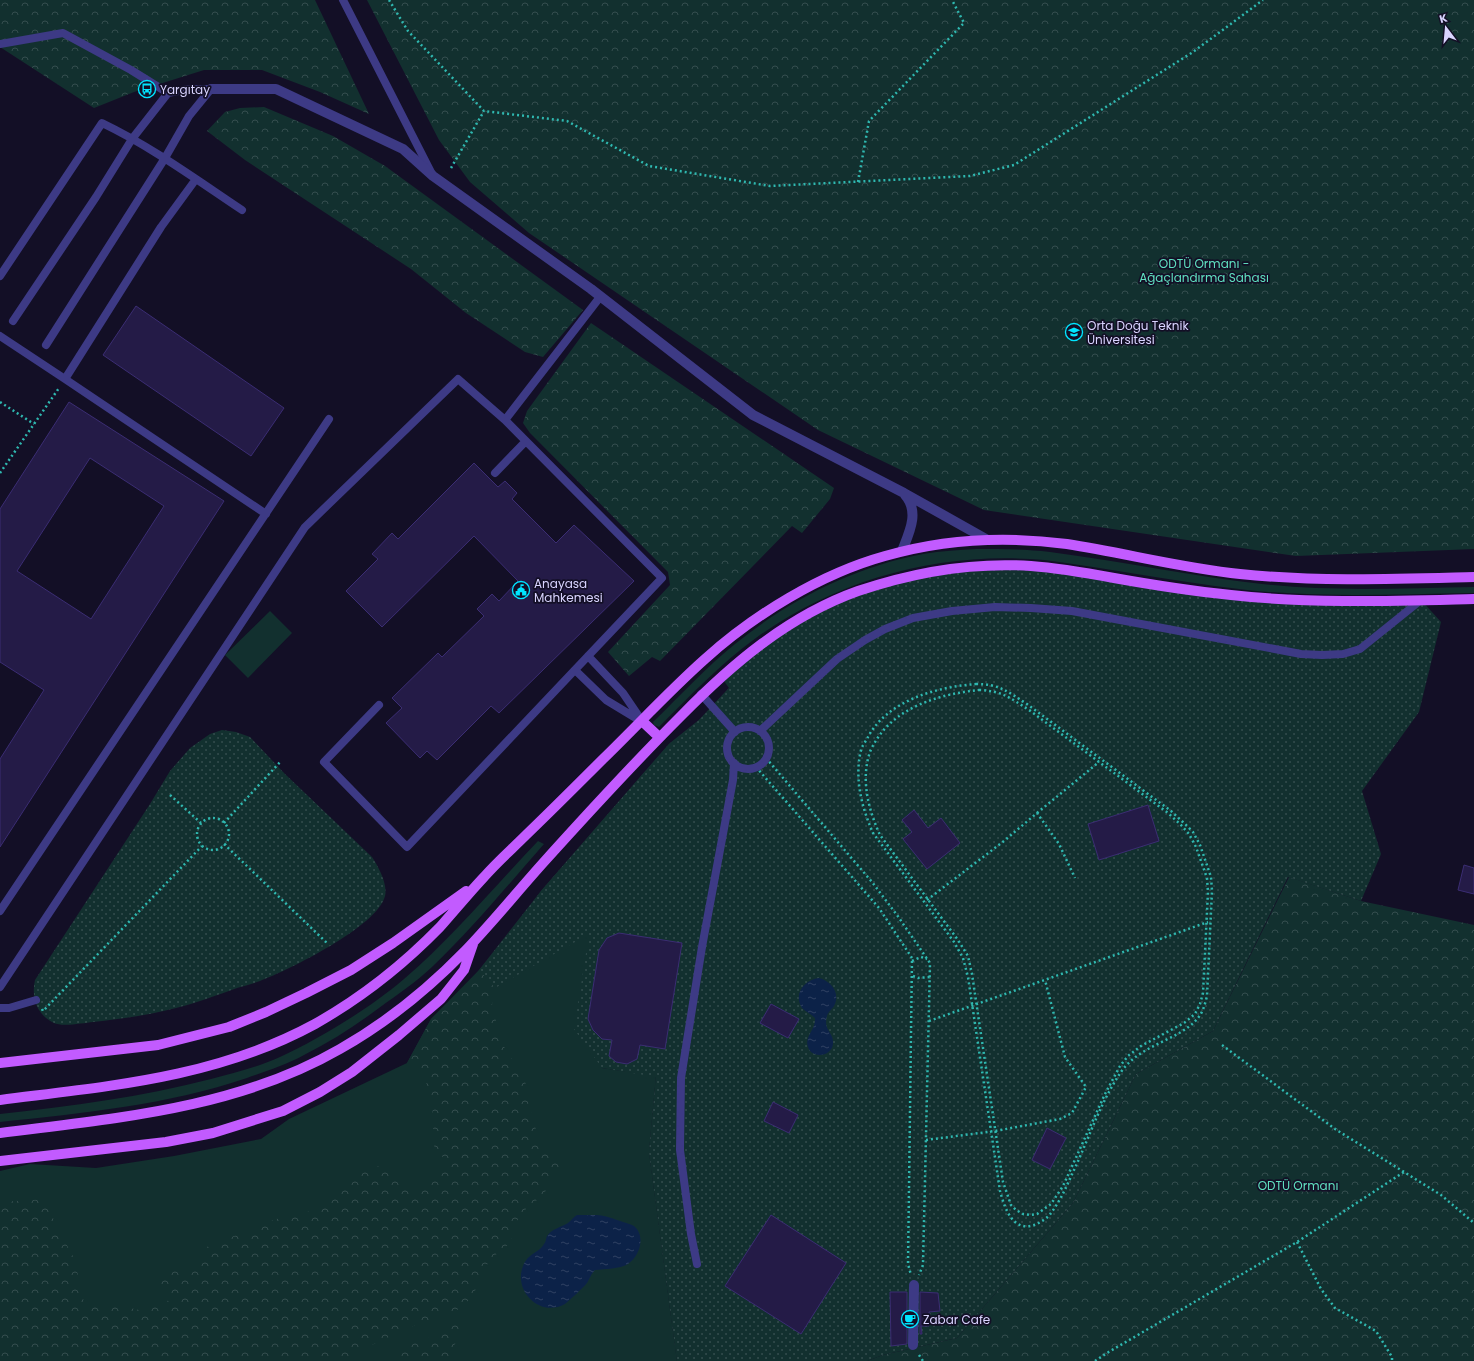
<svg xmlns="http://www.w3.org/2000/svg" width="1474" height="1361" viewBox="0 0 1474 1361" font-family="Poppins,sans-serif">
  <defs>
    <pattern id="forest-crowns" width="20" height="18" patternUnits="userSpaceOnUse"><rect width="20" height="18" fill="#12302f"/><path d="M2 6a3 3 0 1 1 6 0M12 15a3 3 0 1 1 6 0" fill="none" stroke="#344d4e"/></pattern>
    <pattern id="park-dots" width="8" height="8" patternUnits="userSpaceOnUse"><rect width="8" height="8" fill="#12302f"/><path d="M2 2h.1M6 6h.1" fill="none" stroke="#344d4e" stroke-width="1.8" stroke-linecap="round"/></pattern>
    <pattern id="water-ripples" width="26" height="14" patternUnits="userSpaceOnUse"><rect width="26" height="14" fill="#0c2248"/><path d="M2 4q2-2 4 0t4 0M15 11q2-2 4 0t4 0" fill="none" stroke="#2f4163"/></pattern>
  </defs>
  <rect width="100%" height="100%" fill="#130f26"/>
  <path fill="#12302f" d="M 977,549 C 1001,549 1026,549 1050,552 C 1121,561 1191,576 1262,584 C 1332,592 1404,588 1474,587 L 1474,593 C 1399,594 1322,598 1247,590 C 1204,585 1161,578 1118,571 C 1093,567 1069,563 1044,560 C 942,551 839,578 756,638 C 720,664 690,696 659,727 L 654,725 L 653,722 C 680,696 706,667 735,644 C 789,600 854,567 923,554 C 941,551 959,550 977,549 Z
    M 270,611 L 292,633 L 248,678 L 225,655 Z
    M 538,841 L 544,844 C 507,886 472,929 432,967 C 416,982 397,995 379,1008 C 355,1026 330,1042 304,1055 C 286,1065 266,1071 247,1078 C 168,1105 83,1113 0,1122 L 0,1114 C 71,1106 142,1097 211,1079 C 234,1073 258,1067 280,1057 C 321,1038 370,1008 404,979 C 453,937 494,887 538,841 Z
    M 589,933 L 602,1068 L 656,1076 L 649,1152 L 677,1361 L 0,1361 L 0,1171 L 30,1164 L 96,1168 L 174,1156 L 261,1139 L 289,1119 L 407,1063 L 431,1019 L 479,970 L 496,987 Z"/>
  <path fill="url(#forest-crowns)" d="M 0,0 L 315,0 L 369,114 L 320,92 L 262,70 L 204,70 L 134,92 L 94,108 L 0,47 Z
    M 367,0 L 1474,0 L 1474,549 L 1296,556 L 984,510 L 818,430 L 529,233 L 470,182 L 439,140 Z
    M 264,107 L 333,136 L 385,166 L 583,310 L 543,357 L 525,352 L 466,313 L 411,269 L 245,160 L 207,131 L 225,112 L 240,108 Z
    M 591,323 L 834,488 L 830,499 L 802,533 L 792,526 L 660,661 L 652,657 L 629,676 L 608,652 L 670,585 L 668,572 L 530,433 L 523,423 L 527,411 Z
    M 729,688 L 677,1361 L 649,1152 L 656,1076 L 589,933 L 495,988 L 492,1004 L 501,1042 L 522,1074 L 527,1087 L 528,1102 L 537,1133 L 542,1143 L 556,1153 L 561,1163 L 558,1172 L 543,1195 L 526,1209 L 516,1222 L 510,1243 L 493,1257 L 483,1270 L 481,1280 L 471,1298 L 459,1309 L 445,1315 L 422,1322 L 365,1348 L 358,1356 L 355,1361 L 0,1361 L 0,1202 L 47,1199 L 54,1221 L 76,1262 L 79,1283 L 85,1306 L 114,1302 L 137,1310 L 148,1303 L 163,1305 L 172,1297 L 158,1282 L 168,1270 L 186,1273 L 197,1268 L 202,1249 L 276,1219 L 303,1215 L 340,1190 L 350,1176 L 379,1166 L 402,1181 L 421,1190 L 445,1160 L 434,1146 L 432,1101 L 426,1082 L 417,1069 L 407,1063 L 431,1019 L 470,981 L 506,938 L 541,891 L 669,744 L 699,720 Z
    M 1289,877 L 1361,901 L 1474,925 L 1474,1361 L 867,1361 L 883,1355 L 957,1338 L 1073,1203 L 1136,1074 L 1213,1031 Z
    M 444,1323 L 457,1324 L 461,1330 L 458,1339 L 452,1349 L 452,1353 L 448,1361 L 389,1361 L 404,1349 L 420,1340 L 432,1337 Z"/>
  <path fill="url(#park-dots)" d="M 992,565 L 1192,591 L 1421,600 L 1441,622 L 1419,712 L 1362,791 L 1381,854 L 1361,901 L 1288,877 L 1213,1031 L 1136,1074 L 1073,1203 L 957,1338 L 883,1355 L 867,1361 L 677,1361 L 649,1152 L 656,1077 L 602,1068 L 574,1029 L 589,934 L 495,988 L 479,970 L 541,891 L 640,777 L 669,744 L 699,720 L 729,688 L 721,677 L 758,646 L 863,589 Z
    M 222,730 L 236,732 L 250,737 L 285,774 L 372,857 C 378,866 388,884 385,896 C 378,926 289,970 260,981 C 252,984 244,986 237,988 C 217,995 197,1003 176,1008 C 149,1015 121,1019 93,1022 C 84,1023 62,1027 54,1023 C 37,1015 31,998 35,980 L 150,804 L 170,771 L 190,748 L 210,734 Z"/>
  <path fill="url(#water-ripples)" d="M 819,978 C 831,981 841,993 834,1006 C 832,1009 828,1012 827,1016 C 823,1030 833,1032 833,1042 C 834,1056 812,1060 808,1047 C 804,1036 816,1030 815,1018 C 811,1014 806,1012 802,1008 C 793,994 804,980 819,978 Z
    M 577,1215 C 584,1215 590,1215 596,1215 C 605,1215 614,1219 623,1222 C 626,1223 631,1224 634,1226 C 646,1236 640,1256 628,1264 C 619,1269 606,1269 595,1270 C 591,1274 590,1278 587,1283 C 584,1287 569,1301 565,1304 C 540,1318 513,1291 523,1266 C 528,1253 539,1253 544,1244 C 546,1242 546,1238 547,1236 C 552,1229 561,1227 568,1223 C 572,1220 573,1217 577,1215 Z"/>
  <path fill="#241b47" stroke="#3b2d73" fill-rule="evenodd" d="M 136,306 L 284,408 L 251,456 L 103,355 Z
    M 69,402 L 224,501 L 0,847 L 0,759 L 44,690 L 0,662 L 0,509 ZM 90,458 L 164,506 L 91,619 L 17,571 Z
    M 474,463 L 498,487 L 505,481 L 517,493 L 512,499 L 556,543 L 574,525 L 634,581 L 499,713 L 491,706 L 437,760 L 427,751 L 420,758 L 386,723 L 402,708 L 392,698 L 438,653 L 442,657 L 484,616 L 477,609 L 492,594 L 499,601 L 518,581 L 474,536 L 382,627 L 346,591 L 378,559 L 372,554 L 392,533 L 398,539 Z
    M 1148,805 L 1159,841 L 1099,860 L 1088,824 Z
    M 914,810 L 928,828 L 941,818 L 960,843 L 927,869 L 903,839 L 912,832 L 902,820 Z
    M 1464,865 L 1474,868 L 1474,894 L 1458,890 Z
    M 619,933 L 682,943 L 665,1049 L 640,1045 L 637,1059 L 627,1064 L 616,1062 L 609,1056 L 612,1040 L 602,1039 L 593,1030 L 588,1019 L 599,950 L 607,938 Z
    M 771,1004 L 799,1019 L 788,1038 L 760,1023 Z
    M 773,1102 L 798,1115 L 789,1133 L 764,1121 Z
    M 1047,1128 L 1066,1138 L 1050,1169 L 1032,1160 Z
    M 771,1215 L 846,1263 L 801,1334 L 725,1286 Z
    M 890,1292 L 907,1292 L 907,1344 L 891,1346 Z
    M 920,1292 L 938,1293 L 940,1311 L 929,1312 L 929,1326 L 921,1326 L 922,1334 L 920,1334 Z"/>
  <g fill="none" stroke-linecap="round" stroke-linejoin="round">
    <path stroke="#2fb8b0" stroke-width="2.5" stroke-dasharray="2 3" stroke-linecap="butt" d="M 389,0 L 408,31 L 484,111 L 567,121 L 649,166 L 770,186 L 970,176 L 1014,165 L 1193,52 L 1263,0
      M 451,168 L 484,111
      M 858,182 L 869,121 L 964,23 L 952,0
      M 0,402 L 34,424
      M 0,473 L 59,388
      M 976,684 C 1000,684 1008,692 1027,704 L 1171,811 L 1184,823 L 1193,832 L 1200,845 L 1211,877 L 1212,891 L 1207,996 C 1205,1004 1203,1012 1198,1018 C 1179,1041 1140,1044 1121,1072 C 1101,1101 1089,1138 1074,1170 C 1067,1185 1061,1200 1051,1213 C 1048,1218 1042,1221 1037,1224 C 1013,1234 1005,1209 1000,1191 L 968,977 L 963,958 L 954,942 L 873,833 C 862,808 854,779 861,750 C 862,746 866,741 868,737 C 888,700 937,687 976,684 Z
      M 979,690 C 1003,691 1010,698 1029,710 L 1168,813 L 1181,825 L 1189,834 L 1196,847 L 1207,878 L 1208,892 L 1203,993 L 1200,1004 L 1195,1014 L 1184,1023 L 1141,1046 L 1128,1056 L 1120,1066 L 1105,1094 L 1063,1186 L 1051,1204 L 1037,1214 L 1030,1215 L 1023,1214 L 1016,1210 L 1011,1205 L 1003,1182 L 972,974 L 968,956 L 958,940 L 880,835 C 869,811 861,782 869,755 C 870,751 872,747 874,744 C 894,707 940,694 979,690 Z
      M 766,758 L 872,882 L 897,915 L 930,963 L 923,1265 L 919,1275
      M 756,767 L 879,908 L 912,958 L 908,1264 L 911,1275
      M 170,795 L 201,823
      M 1037,813 L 1099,762
      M197 834a16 16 0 1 1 32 0a16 16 0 1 1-32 0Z
      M 224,823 L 281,761
      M 224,844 L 328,944
      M 927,900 L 1004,841 L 1037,813 L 1059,844 L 1075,878
      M 912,961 L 921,957 L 927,959
      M 913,976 L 918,978 L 930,977
      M 42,1009 L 43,1011 L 202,846
      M 929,1021 L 1208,922
      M 1222,1045 L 1335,1129 L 1441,1195 L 1474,1223
      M 926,1140 L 995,1131 L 1060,1119 L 1072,1113 L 1086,1087 L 1065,1057 L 1045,980
      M 1297,1242 L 1321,1289 L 1335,1308 L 1376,1331 L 1392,1357 L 1392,1361
      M 919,1355 L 923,1361
      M 1095,1361 L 1107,1353 L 1297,1242 L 1404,1172"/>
    <path stroke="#3d3a85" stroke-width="8" d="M 343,0 L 432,174
      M 0,44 L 63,33 L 131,70 L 168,93
      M 0,276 L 102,123 C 152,147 197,180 242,210
      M 13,321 L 96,197 L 132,139 L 168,93 L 189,89 L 211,89
      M 0,336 L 65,379 L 161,227 L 196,179
      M 46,345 L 165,158 L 189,116 L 211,89
      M 65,379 L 266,514
      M 495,473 L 526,441
      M 588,656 L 623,693 L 642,721
      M 575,670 L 606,700 L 639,720
      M 701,694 L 735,732
      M 379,705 L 324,762 L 407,847 L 662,578 L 505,420
      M727 748a21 21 0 1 1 42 0a21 21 0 1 1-42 0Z
      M 760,731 L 837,659 L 865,640 L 885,629 L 913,618 L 952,611 L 995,607 L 1031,608 L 1072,611 L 1301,654 L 1322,655 L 1343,654 L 1360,649 L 1421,600
      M 0,911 L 329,419
      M 0,987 L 305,527 L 458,379 L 505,420 L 600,297
      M 0,1008 L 9,1008 L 36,1000
      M 697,1264 L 691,1234 L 680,1150 L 681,1078 L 702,947 L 733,780 L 734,763"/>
    <path stroke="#3d3a85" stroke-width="10" d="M 913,1345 L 914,1285"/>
    <path stroke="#3d3a85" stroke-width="10" d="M 211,89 L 276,89 L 403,149 L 433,176 L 591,289 L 753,415 L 904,493 L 986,539
      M 902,551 C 909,533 920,512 905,495"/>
    <path stroke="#c25bff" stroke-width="10" d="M 642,721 L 659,737
      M 0,1063 L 158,1045 L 229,1027 L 266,1012 L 306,993 L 351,970 L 393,943 L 466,891
      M 0,1100 C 109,1086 216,1078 315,1024 C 361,998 403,965 440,927 C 455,910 469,893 484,877 C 497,862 512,849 526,835 C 552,810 578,784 603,759 C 637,726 669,691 705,659 C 754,615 820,574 885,556 C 944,539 1006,536 1067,544 C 1125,553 1182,568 1240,574 C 1318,582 1396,579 1474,577
      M 0,1133 C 116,1118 236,1109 340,1049 C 386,1023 429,988 465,951 C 492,923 517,892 543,863 C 588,813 634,763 681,716 C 732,664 788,616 858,591 C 914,572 972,562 1031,566 C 1059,568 1087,573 1114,578 C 1153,585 1192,591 1231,595 C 1311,604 1393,601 1474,599
      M 0,1161 L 166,1142 L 213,1133 L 283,1111 L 320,1092 L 352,1072 L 399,1035 L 441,999 L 464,970 L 473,944"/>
  </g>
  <defs>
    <g id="bus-ring" transform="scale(0.9)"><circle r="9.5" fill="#130f26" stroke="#00e5ff" stroke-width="1.5"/><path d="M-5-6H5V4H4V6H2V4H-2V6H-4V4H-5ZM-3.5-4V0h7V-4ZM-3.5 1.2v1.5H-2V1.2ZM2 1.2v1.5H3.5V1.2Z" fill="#00e5ff"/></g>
    <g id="university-ring" transform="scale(0.9)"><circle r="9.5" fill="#130f26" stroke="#00e5ff" stroke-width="1.5"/><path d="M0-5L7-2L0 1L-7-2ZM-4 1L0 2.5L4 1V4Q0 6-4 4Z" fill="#00e5ff"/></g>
    <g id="civic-ring" transform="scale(0.9)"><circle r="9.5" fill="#130f26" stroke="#00e5ff" stroke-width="1.5"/><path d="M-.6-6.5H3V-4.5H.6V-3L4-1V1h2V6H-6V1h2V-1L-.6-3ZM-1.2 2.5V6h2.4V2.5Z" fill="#00e5ff"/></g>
    <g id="cafe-ring" transform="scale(0.9)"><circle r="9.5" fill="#130f26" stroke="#00e5ff" stroke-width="1.5"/><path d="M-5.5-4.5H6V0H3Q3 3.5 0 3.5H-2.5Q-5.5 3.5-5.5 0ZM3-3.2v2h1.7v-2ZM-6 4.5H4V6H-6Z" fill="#00e5ff"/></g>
  </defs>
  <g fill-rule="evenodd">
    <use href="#bus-ring" x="147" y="89"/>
    <use href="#university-ring" x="1074" y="332"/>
    <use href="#civic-ring" x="521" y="590"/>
    <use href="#cafe-ring" x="910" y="1319"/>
  </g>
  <g text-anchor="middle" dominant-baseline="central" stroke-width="3.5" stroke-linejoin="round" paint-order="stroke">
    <g font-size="12" fill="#d9d4ff" stroke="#130f26" text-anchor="start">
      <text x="160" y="89">Yargıtay</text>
      <text x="1087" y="325">Orta Doğu Teknik<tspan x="1087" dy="14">Üniversitesi</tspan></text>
      <text x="534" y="583">Anayasa<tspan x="534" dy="14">Mahkemesi</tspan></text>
      <text x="923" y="1319">Zabar Cafe</text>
    </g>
    <g font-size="12" fill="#5fe0c0" stroke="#130f26">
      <text x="1204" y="263">ODTÜ Ormanı -<tspan x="1204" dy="14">Ağaçlandırma Sahası</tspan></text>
      <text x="1298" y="1185">ODTÜ Ormanı</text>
    </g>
  </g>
  <g transform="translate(1446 28) rotate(344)" stroke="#130f26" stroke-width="3" paint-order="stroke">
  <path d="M0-3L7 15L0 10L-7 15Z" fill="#d9d4ff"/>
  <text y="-6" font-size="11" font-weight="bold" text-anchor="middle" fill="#d9d4ff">K</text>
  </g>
</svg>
